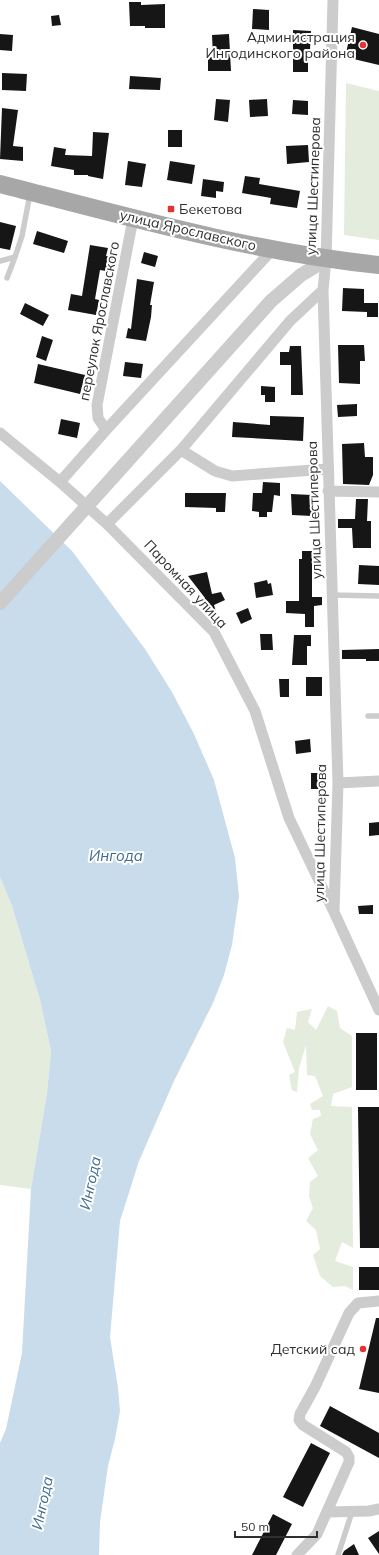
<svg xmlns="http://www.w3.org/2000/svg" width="379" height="1555" viewBox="0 0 379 1555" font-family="Mulish,sans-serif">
  <rect width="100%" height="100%" fill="#fff"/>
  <path fill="#e4ecdd" d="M 346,83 L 379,91 L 379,240 L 344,235 Z
    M 0,877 L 12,906 L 40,1000 L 51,1051 L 47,1093 L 31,1189 L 0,1185 Z
    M 328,1006 L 337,1011 L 340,1028 L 352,1036 L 352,1087 L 333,1094 L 331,1106 L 352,1107 L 353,1248 L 342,1242 L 335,1261 L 353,1267 L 353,1290 L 345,1286 L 333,1287 L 320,1276 L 313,1255 L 320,1249 L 316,1230 L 306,1221 L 313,1208 L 309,1196 L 310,1182 L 318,1176 L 308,1158 L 318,1150 L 310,1134 L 313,1119 L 321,1116 L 320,1110 L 312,1110 L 310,1104 L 323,1096 L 315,1076 L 307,1075 L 306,1045 L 299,1068 L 297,1092 L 292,1090 L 289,1075 L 295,1072 L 283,1042 L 287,1028 L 295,1030 L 297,1012 L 312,1009 L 308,1022 L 316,1030 Z"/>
  <path fill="#c9dceb" d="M 0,481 L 72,551 L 145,649 L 172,692 L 194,734 L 214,780 L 235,858 L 239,896 L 232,945 L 224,975 L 213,1003 L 174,1081 L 139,1161 L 120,1221 L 110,1337 L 118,1388 L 120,1411 L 115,1439 L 108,1466 L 100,1522 L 99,1555 L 0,1555 L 0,1443 L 6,1429 L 22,1353 L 31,1189 L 47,1093 L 51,1051 L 40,1000 L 12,906 L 0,877 Z"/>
  <path fill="#161616" d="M 129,2 L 141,2 L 141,5 L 165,4 L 165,28 L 145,28 L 145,26 L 130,26 Z
    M 253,9 L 269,10 L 269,30 L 252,29 Z
    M 59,15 L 61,25 L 52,26 L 51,16 Z
    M 352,27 L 379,34 L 379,65 L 345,57 Z
    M 293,30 L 311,31 L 310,50 L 308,50 L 308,72 L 293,72 Z
    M 0,34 L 13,35 L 12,51 L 0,50 Z
    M 229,34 L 231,71 L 208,71 L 208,57 L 213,57 L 212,35 Z
    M 2,73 L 27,74 L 26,91 L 2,90 Z
    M 130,76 L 161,78 L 160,90 L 129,89 Z
    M 216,99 L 230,100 L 228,122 L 214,120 Z
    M 267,99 L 268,116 L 250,117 L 249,100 Z
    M 293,100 L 308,101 L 308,115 L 292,114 Z
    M 2,108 L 18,110 L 13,146 L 23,147 L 23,161 L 0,159 Z
    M 168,130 L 182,130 L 182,147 L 168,147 Z
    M 93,132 L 109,133 L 103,179 L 88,176 L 88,175 L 74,175 L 74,170 L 51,166 L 54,147 L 66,149 L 65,155 L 92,156 Z
    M 308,145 L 309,162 L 287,164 L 286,146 Z
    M 128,161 L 146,164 L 142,187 L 125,185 Z
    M 170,161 L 195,165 L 192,184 L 167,180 Z
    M 245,176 L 260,178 L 259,184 L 300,191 L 297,208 L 270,204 L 271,198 L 242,193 Z
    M 203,179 L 224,182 L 223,192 L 216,191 L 216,198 L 201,196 Z
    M 0,222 L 16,226 L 10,250 L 0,248 Z
    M 37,231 L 68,241 L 64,253 L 33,244 Z
    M 90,245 L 108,248 L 106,256 L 114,258 L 112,272 L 100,270 L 95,299 L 99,300 L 96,315 L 68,310 L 71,294 L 82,296 Z
    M 144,252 L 158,256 L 155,267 L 141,263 Z
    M 137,279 L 154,282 L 150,305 L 152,305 L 151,317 L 146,341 L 126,338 L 128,328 L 131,329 Z
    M 343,288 L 364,289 L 364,303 L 378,303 L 378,317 L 367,317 L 367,312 L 342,311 Z
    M 25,303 L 49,315 L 43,326 L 20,314 Z
    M 42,336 L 53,340 L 46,361 L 36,357 Z
    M 338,345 L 364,345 L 365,361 L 360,361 L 360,384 L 339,383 Z
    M 290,346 L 301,346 L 303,395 L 291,395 L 291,365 L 280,365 L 280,352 L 289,352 Z
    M 125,362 L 143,364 L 141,378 L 123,376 Z
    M 38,364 L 85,375 L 80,394 L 34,383 Z
    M 261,386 L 275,387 L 275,402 L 265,402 L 265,395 L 261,395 Z
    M 357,404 L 357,416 L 338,417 L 337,405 Z
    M 270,416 L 304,417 L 303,441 L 232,437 L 233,422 L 270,425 Z
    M 61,419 L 80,423 L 77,438 L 58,434 Z
    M 364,443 L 365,457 L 373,457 L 373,475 L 369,485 L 343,484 L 342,444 Z
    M 263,482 L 280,483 L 280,496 L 274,495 L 272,512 L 267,512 L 267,517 L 259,517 L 259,512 L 252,511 L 253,493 L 262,493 Z
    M 185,493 L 226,493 L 225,512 L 216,512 L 216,508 L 185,507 Z
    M 291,494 L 312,495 L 312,516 L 292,515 Z
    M 356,499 L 368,499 L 367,521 L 371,521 L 371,548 L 353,548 L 352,528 L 338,528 L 338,519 L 355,519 Z
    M 302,551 L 312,551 L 312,597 L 322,597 L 322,605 L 314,606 L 314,627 L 305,627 L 305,614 L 286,613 L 286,601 L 299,601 L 299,559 L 302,559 Z
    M 359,565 L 379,566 L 379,585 L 358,584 Z
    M 207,572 L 212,594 L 221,592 L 225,600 L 214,605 L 216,612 L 212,607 L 204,610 L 199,600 L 205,598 L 188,576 Z
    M 267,580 L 268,584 L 271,583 L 273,595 L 256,598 L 254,583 Z
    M 248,608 L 252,619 L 241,624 L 236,613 Z
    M 260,634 L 272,634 L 273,650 L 261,650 Z
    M 294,635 L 311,635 L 311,646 L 307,646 L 307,665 L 292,665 Z
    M 379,649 L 379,661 L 366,661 L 366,659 L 342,659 L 342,650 Z
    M 306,677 L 322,677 L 322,696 L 306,696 Z
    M 279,679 L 289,679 L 289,697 L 280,697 Z
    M 310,739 L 311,752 L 296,754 L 295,741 Z
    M 311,773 L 326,773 L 326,789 L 311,789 Z
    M 379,822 L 379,835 L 369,836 L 369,823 Z
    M 373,905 L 373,914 L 359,914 L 358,906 Z
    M 356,1033 L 377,1033 L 377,1090 L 356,1090 Z
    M 358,1107 L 379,1107 L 379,1248 L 360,1248 Z
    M 359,1267 L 379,1267 L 379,1290 L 359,1290 Z
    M 376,1318 L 379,1318 L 379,1393 L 359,1389 Z
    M 330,1406 L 379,1433 L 379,1458 L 320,1426 Z
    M 311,1443 L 330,1453 L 303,1507 L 283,1497 Z
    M 273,1514 L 292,1524 L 276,1555 L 252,1555 Z
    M 379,1531 L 379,1554 L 368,1538 Z
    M 354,1544 L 359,1555 L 342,1555 L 344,1551 Z"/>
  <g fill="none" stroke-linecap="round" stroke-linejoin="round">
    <path stroke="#ccc" stroke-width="5.5" d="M 0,261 L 15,257 L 22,236 L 30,194
      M 7,278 L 15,257
      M 332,595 L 379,596
      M 368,716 L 379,716
      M 338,1555 L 352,1512"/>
    <path stroke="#ccc" stroke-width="11" d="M 333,0 L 326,260 L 323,290 L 338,783 L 334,912 L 379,1010
      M 106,430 L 273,249
      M 0,433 L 60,482 L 107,524 L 214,632 L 255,711 L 289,818 L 333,910
      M 181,450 L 215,471 L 232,476 L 327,469
      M 60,482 L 106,430 L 98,418 L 97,405 L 133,219
      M 328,491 L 379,492
      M 107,524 L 181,450 L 290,321 L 323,290
      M 338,783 L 379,781
      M 328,1512 L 369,1511 L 379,1509
      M 297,1555 L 317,1534 L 349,1462 L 349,1457 L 346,1452 L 303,1425 L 299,1420 L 300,1414 L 315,1387 L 349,1313 L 358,1303 L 379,1301"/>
    <path stroke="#ccc" stroke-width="14" d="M 114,476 L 271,301 L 301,275 L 326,260"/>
    <path stroke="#a7a7a7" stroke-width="18" d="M 0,184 C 125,216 251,252 379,265"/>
    <path stroke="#ccc" stroke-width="14" d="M 0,603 L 114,476"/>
  </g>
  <g fill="#e33434" stroke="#fff" stroke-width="1.5">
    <circle cx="363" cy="45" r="4"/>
    <rect x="167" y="205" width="8" height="8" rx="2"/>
    <circle cx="363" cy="1349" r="4"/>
  </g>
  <g text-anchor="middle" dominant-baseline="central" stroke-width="4" stroke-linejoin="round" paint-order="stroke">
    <g font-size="14" fill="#2f2f2f" stroke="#fff" text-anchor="end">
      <text x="355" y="37">Администрация<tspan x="355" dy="16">Ингодинского района</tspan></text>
      <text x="179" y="209" text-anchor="start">Бекетова</text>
      <text x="355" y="1349">Детский сад</text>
    </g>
    <g font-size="14" fill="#2f2f2f" stroke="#fff">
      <text transform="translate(313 186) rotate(-88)">улица Шестиперова</text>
      <text transform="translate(188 230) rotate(13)">улица Ярославского</text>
      <text transform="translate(99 321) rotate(-79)">переулок Ярославского</text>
      <text transform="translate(314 510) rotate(-92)">улица Шестиперова</text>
      <text transform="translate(186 584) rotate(47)">Паромная улица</text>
      <text transform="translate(320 833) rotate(-89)">улица Шестиперова</text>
    </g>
    <g font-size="15" font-style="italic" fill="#3e6a90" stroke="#fff">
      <text x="116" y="855">Ингода</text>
      <text transform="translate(90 1183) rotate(-78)">Ингода</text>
      <text transform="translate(42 1503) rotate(-78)">Ингода</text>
    </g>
  </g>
  <path d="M235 1531v6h82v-6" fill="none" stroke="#2f2f2f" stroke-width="2"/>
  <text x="241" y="1531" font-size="12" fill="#2f2f2f" stroke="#ffffff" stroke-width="3" paint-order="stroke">50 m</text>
</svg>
